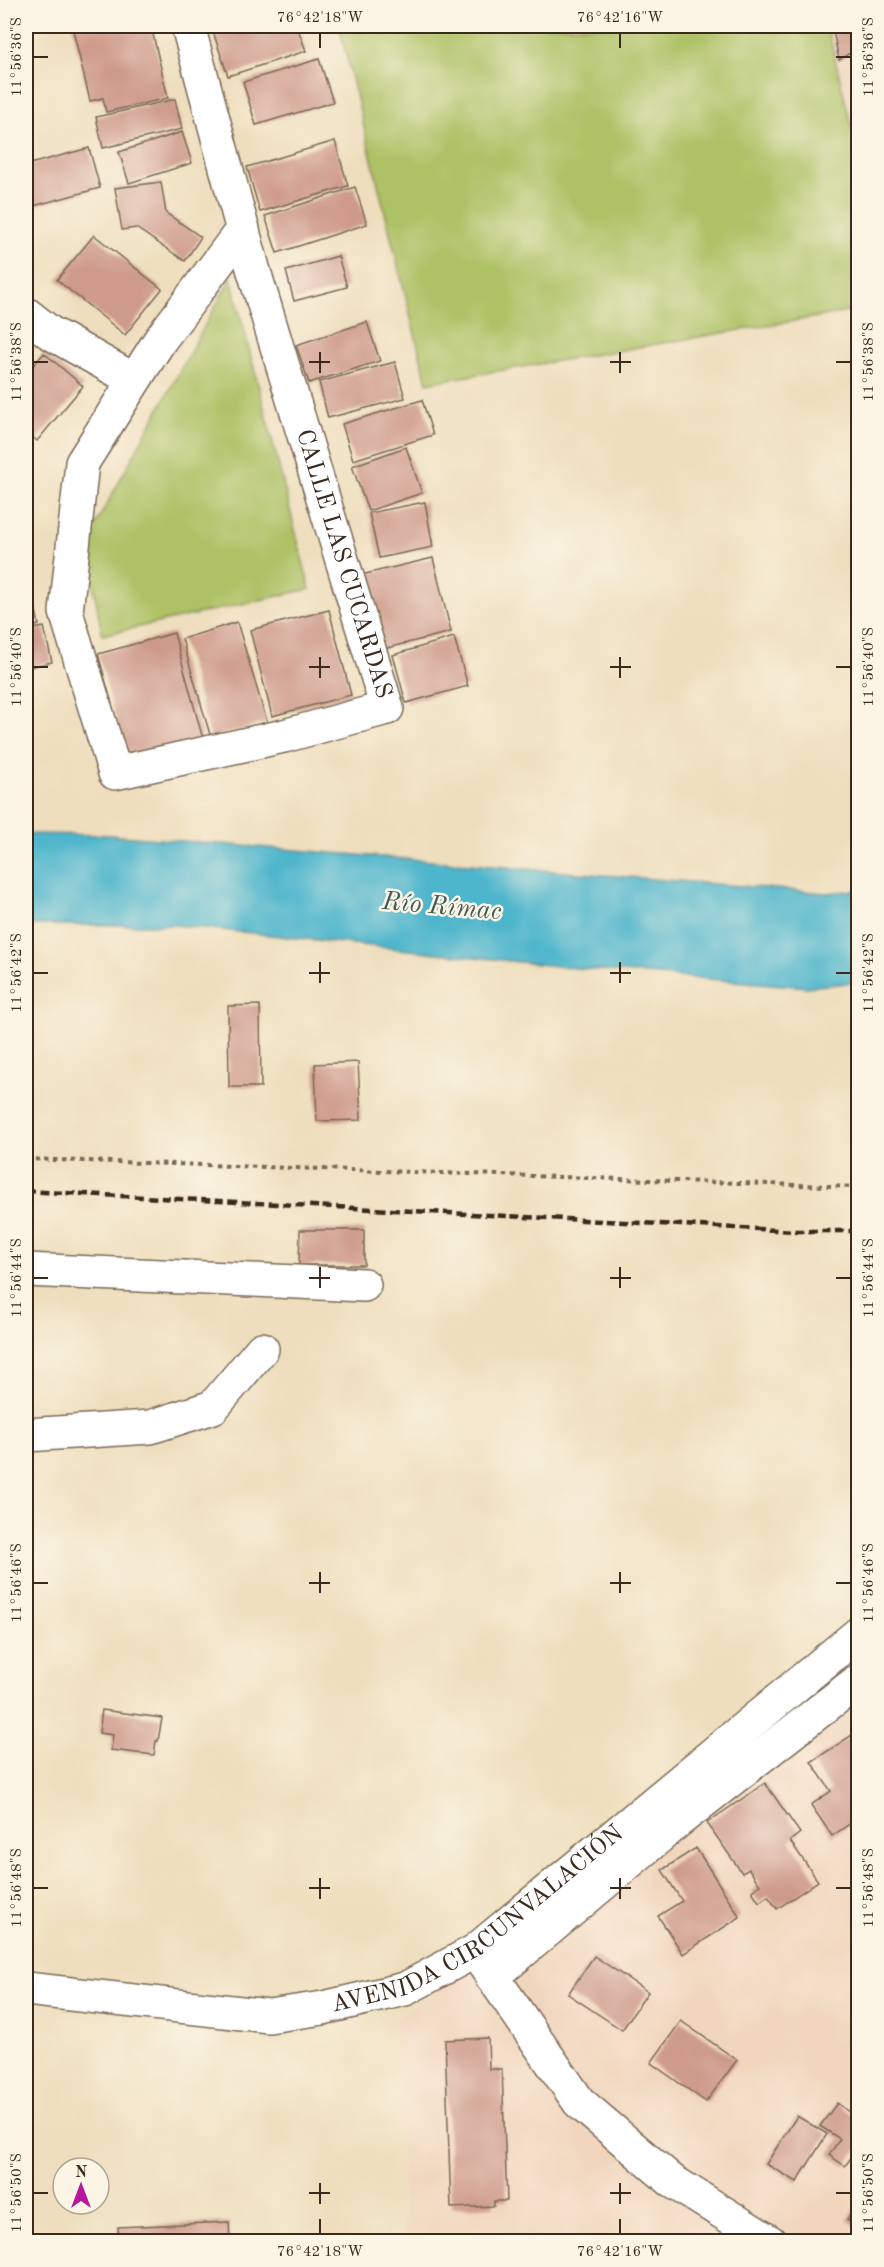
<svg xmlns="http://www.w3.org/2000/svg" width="884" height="2267" viewBox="0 0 884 2267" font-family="'Old Standard TT',serif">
  <rect width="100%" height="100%" fill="#fcf5e5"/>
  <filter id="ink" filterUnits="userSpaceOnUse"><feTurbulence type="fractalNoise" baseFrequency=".0167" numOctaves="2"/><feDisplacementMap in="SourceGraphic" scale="12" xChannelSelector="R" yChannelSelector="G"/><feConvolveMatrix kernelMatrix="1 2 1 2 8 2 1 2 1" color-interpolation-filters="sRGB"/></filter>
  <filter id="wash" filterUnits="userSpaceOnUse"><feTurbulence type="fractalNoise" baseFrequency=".008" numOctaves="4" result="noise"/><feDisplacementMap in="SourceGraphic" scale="24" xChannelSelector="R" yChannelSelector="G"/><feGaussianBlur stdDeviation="1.35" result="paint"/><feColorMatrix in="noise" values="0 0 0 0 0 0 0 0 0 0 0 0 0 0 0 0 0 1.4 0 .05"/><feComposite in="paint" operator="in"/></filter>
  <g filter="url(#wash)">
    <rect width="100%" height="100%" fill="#eedebd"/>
    <path fill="#f1d5bd" d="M 827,26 L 858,26 L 858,153 Z
      M 858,1658 L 858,2241 L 404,2241 L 397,2019 Z"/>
    <path fill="#adc165" stroke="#747642" stroke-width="1.5" d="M 339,26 L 827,26 L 858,153 L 858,310 L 427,383 Z
      M 231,278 L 310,589 L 102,635 L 91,571 L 91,533 Z"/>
    <path fill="#4eb5cc" stroke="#447075" stroke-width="1.5" d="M 26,834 L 109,835 L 826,893 L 858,890 L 858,982 L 807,987 L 585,969 L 176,925 L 26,925 Z"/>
    <g id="blocks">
      <path fill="#ce9a8b" d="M 72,26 L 151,26 L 168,98 L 106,112 L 103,98 L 90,101 Z
        M 211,26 L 297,26 L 306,51 L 228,76 Z
        M 832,26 L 858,26 L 858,48 L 839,60 Z
        M 319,59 L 333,102 L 256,125 L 243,82 Z
        M 175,99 L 182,129 L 103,148 L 96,117 Z
        M 182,132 L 192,163 L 129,183 L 119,152 Z
        M 335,141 L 348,186 L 260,212 L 247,167 Z
        M 89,148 L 100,188 L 26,208 L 26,165 Z
        M 161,182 L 166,213 L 201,237 L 185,261 L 136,228 L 122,230 L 115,188 Z
        M 355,187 L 367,224 L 277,253 L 265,216 Z
        M 94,235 L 162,289 L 125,335 L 57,280 Z
        M 338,256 L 347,287 L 294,301 L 286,271 Z
        M 367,322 L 380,361 L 309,383 L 296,345 Z
        M 44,353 L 83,386 L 37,441 L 26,431 L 26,374 Z
        M 395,362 L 405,398 L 328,418 L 319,382 Z
        M 422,400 L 433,435 L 353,460 L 342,424 Z
        M 406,447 L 422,493 L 368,511 L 352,466 Z
        M 425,502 L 433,547 L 379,558 L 369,513 Z
        M 433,558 L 451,632 L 379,650 L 361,575 Z
        M 32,592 L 39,625 L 26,628 L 26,593 Z
        M 329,610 L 351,695 L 272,716 L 250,630 Z
        M 237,622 L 267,722 L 211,738 L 182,639 Z
        M 44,627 L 52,662 L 26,668 L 26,630 Z
        M 174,633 L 203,739 L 127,759 L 98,654 Z
        M 454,637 L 468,686 L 406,703 L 393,655 Z
        M 260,1005 L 261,1087 L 229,1087 L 228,1006 Z
        M 358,1062 L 361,1120 L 317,1121 L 315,1064 Z
        M 300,1230 L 364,1230 L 364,1265 L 299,1265 Z
        M 102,1710 L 162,1718 L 158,1741 L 156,1741 L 154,1755 L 111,1750 L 113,1735 L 99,1733 Z
        M 852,1735 L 858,1744 L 858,1818 L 832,1836 L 811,1805 L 831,1791 L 811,1762 Z
        M 765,1783 L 800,1833 L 790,1841 L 818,1881 L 777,1909 L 768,1896 L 759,1902 L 752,1891 L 760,1885 L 749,1869 L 742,1873 L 707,1823 Z
        M 696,1848 L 740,1917 L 683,1954 L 658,1916 L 682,1901 L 662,1870 Z
        M 594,1956 L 648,1992 L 622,2030 L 568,1994 Z
        M 681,2021 L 737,2060 L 706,2102 L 651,2063 Z
        M 488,2038 L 489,2069 L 502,2069 L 507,2201 L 494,2201 L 494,2206 L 451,2208 L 445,2040 Z
        M 837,2103 L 858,2119 L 858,2148 L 845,2166 L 829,2155 L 840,2139 L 820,2126 Z
        M 797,2116 L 827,2134 L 797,2182 L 766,2164 Z
        M 858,2202 L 858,2227 L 847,2220 Z
        M 229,2222 L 230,2242 L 119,2242 L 118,2227 Z"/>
    </g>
  </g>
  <g filter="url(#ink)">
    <use href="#blocks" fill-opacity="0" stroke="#7a6956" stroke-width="1.5"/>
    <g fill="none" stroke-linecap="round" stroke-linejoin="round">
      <g stroke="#7a6956" stroke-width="36">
        <g id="street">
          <path id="s1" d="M 188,26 L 253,268 L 387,708 L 284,736 L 115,773 L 66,612 L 82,463 L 160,340 L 243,229"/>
          <path d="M 26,314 L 49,332 L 134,380"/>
          <path d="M 26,1270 L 364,1285"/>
          <path d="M 26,1435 L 150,1427 L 213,1407 L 262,1349"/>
          <path d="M 481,1960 L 579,2102 L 672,2181 L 770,2242"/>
          <path d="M 492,1977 L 678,1821 L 858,1681"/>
        </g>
      </g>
      <g stroke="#7a6956" stroke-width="36">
        <g id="secondary">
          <path id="s2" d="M 26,1989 L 269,2016 L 323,2008 L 405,1989 L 475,1951 L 858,1634"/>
        </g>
      </g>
      <path stroke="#7a6956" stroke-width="4" stroke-dasharray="4.5 4.5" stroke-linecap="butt" d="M 26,1159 L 858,1187"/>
      <use href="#street" stroke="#fff" stroke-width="33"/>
      <use href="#secondary" stroke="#fff" stroke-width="33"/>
      <path stroke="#3b2a1e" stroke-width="4.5" stroke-dasharray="9 4.5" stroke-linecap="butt" d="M 26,1191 L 796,1231 L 858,1231"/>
    </g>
  </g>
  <path fill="none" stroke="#3b2a1e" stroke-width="2" d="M 320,33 L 320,48M 620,33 L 620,48M 33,57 L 48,57M 836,57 L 851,57M 320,352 L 320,373M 620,352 L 620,373M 33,362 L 48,362M 309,362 L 330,362M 610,362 L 631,362M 836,362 L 851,362M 320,657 L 320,678M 620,657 L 620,678M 33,667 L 48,667M 309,667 L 330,667M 610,667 L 631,667M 836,667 L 851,667M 320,962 L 320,983M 620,962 L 620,983M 33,973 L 48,973M 309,973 L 330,973M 610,973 L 631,973M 836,973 L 851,973M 320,1267 L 320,1288M 620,1267 L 620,1288M 33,1278 L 48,1278M 309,1278 L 330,1278M 610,1278 L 631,1278M 836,1278 L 851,1278M 320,1572 L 320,1593M 620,1572 L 620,1593M 33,1583 L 48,1583M 309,1583 L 330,1583M 610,1583 L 631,1583M 836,1583 L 851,1583M 320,1878 L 320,1899M 620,1878 L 620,1899M 33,1888 L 48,1888M 309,1888 L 330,1888M 610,1888 L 631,1888M 836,1888 L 851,1888M 320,2183 L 320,2204M 620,2183 L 620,2204M 33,2193 L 48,2193M 309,2193 L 330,2193M 610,2193 L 631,2193M 836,2193 L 851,2193M 320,2219 L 320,2234M 620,2219 L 620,2234"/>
  <g text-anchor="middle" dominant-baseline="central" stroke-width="5" stroke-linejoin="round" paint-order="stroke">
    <g font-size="24" fill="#3b2a1e" stroke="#fcf5e5">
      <text stroke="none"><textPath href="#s1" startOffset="560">CALLE LAS CUCARDAS</textPath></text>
      <text stroke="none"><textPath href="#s2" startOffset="480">AVENIDA CIRCUNVALACIÓN</textPath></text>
    </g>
    <g font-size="26" font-style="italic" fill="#425b5b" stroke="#fcf5e5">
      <text transform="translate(442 907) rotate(5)">Río Rímac</text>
    </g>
  </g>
  <rect width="884" height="2267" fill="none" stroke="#fcf5e5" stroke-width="66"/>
  <g transform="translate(81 2186)"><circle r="28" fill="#fcf5e5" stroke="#afa495" stroke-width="1.5"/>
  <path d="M0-4.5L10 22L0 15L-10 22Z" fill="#b5179e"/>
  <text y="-9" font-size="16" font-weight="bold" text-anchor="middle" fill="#3b2a1e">N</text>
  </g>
  <rect x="33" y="33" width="818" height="2201" fill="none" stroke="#3b2a1e" stroke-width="2"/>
  <g font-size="15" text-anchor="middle" fill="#3b2a1e">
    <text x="320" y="22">76°42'18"W</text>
    <text x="620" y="22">76°42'16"W</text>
    <text transform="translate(16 57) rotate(-90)" y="5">11°56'36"S</text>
    <text transform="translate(868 57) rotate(-90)" y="5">11°56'36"S</text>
    <text transform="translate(16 362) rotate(-90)" y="5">11°56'38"S</text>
    <text transform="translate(868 362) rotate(-90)" y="5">11°56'38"S</text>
    <text transform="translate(16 667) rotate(-90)" y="5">11°56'40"S</text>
    <text transform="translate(868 667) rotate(-90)" y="5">11°56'40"S</text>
    <text transform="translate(16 973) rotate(-90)" y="5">11°56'42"S</text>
    <text transform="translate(868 973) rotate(-90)" y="5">11°56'42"S</text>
    <text transform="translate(16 1278) rotate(-90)" y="5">11°56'44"S</text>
    <text transform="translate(868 1278) rotate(-90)" y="5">11°56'44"S</text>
    <text transform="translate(16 1583) rotate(-90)" y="5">11°56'46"S</text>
    <text transform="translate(868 1583) rotate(-90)" y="5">11°56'46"S</text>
    <text transform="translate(16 1888) rotate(-90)" y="5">11°56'48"S</text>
    <text transform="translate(868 1888) rotate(-90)" y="5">11°56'48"S</text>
    <text transform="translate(16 2193) rotate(-90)" y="5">11°56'50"S</text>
    <text transform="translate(868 2193) rotate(-90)" y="5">11°56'50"S</text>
    <text x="320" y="2256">76°42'18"W</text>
    <text x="620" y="2256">76°42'16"W</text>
  </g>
</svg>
